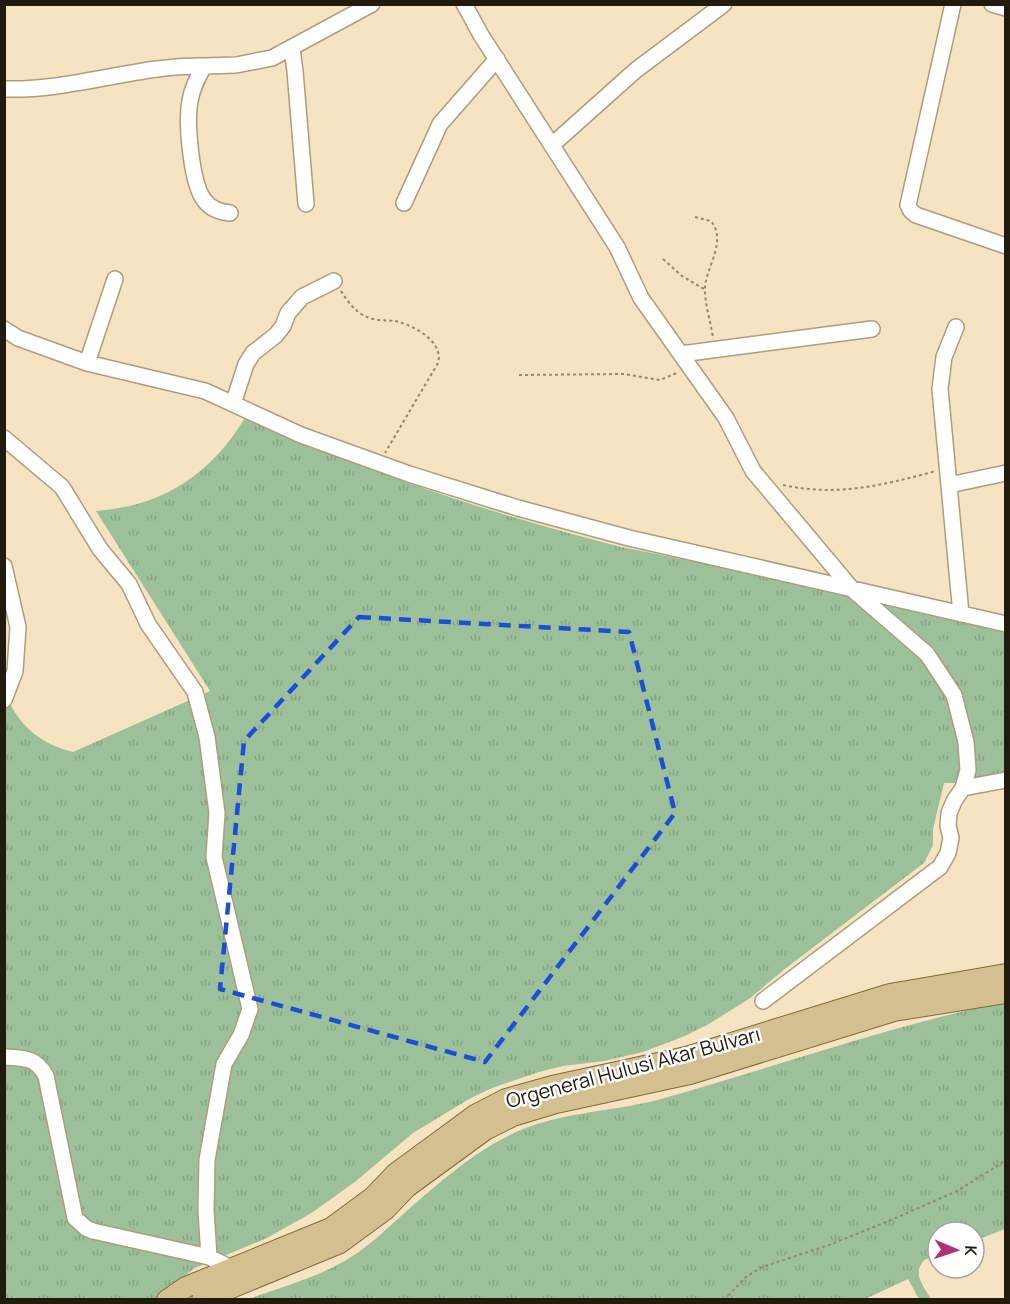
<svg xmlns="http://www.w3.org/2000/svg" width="1010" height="1304" viewBox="0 0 1010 1304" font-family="Manrope,sans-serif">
  <defs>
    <pattern id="grass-tufts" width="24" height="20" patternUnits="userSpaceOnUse" patternTransform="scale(1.5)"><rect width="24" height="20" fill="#9cc09a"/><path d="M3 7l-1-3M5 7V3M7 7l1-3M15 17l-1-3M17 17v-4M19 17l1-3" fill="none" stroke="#86a484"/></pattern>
  </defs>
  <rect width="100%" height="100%" fill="#f5e3c1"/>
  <path fill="url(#grass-tufts)" d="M 245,418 C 367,472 491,514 621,547 L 1005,622 L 1005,783 L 944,783 L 933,829 L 933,845 L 924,863 L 786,968 L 749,999 L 707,1025 L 685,1036 L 643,1052 L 604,1061 L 563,1066 L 539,1072 L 492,1088 L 469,1099 L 413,1133 L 356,1181 L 313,1212 L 267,1238 L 195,1268 L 154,1299 L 5,1299 L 4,688 C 14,722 39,744 73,752 L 210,691 L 96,511 C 163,506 210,475 245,418 Z
    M 1005,1002 L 1005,1229 L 974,1241 L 974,1232 L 938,1232 L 938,1255 L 924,1260 C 912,1274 923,1286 931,1299 L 919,1299 L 908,1279 L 863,1300 L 246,1300 C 281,1287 320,1277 351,1257 C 369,1246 384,1231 400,1217 C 433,1188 468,1156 508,1136 C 557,1111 609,1113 661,1099 C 776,1067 888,1026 1005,1002 Z"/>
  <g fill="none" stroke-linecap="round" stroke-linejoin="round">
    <g stroke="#ae9d7d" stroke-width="18">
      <path id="minor" d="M 464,4 L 481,35 L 617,247 L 641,298 L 726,418 L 753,471 L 852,589 L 927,654 L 954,695 L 966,742 L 968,770 L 963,788 L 954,801 L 949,813 L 948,826 L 951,838 L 948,853 L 940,867 L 763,1001
        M 953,4 L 908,205 L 911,211 L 916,215 L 1006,246
        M 992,4 L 1006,8
        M 292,49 L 295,71 L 306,204
        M 4,89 C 74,91 136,65 204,66
        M 552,145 L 636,70 L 724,4
        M 404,203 L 440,124 L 497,59
        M 230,213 C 220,212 211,209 205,201 C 191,185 186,122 190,101 C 192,88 198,77 204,66 L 236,65 L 272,58 L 372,4
        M 956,327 L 944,357 L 940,389 L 961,614
        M 4,329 L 18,338 L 87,363 L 205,391 L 301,435 L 409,474 L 518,508 L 629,538 L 1006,624
        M 681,354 L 872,329
        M 87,363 L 115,279
        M 233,404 L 246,364 L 253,353 L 276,335 L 283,326 L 288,313 L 302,297 L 334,281
        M 4,438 L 62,487 L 100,549 L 129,584 L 148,624 L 195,692 L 207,737 L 217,813 L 214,857 L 250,1009 L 241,1035 L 224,1064 L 207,1160 L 206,1210 L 209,1257
        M 949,485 L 1006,473
        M 4,566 L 18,627 L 15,671 L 4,700
        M 963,788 L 1006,780
        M 4,1057 C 23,1058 36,1057 46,1076 L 75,1218 L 86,1228 L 93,1231 L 209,1257 L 231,1268"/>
    </g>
    <g stroke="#826a32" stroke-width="22">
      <path id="major" d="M 167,1300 L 186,1287 L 331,1228 L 373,1197 L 396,1173 L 475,1115 L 506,1099 L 552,1086 L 686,1057 L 890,994 L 1006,974
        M 202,1300 L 340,1243 L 385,1210 L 407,1187 L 485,1130 L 513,1116 L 556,1103 L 690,1074 L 894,1011 L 1006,993"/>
    </g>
    <path stroke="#958870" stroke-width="2" stroke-dasharray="3 3" stroke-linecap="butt" d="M 695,217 L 711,221 C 728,242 704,270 705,290 C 705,306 711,322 713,338
      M 663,259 L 682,276 L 704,289
      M 341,291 C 348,302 355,312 367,317 C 375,321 387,320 395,321 C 413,325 444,341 438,363 L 385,453
      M 519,375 L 624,374 L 660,380 L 679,372
      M 783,485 C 838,497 883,485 936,471
      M 724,1300 L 746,1277 L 762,1267 L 829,1245 L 891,1220 L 957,1191 L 1002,1163 L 1006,1157"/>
    <use href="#minor" stroke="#fff" stroke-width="15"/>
    <use href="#major" stroke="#d4bf90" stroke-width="20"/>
  </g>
  <path fill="none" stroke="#1d4ed8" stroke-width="4.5" stroke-dasharray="12 8" stroke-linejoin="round" d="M 359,617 L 629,632 L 675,813 L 485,1062 L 220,989 L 244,741 Z"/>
  <g text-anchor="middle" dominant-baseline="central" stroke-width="5" stroke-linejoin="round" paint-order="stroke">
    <g font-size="20" fill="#211b0e" stroke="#fff">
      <text transform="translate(633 1067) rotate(-15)">Orgeneral Hulusi Akar Bulvarı</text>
    </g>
  </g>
  <rect width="1010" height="1304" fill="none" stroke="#211b0e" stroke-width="12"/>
  <g transform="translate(956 1250) rotate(92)"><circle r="28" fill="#ffffff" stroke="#a6a49f" stroke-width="1.5"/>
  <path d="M0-4.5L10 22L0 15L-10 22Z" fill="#b42f74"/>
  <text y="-9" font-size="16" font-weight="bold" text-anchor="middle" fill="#211b0e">K</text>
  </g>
</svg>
